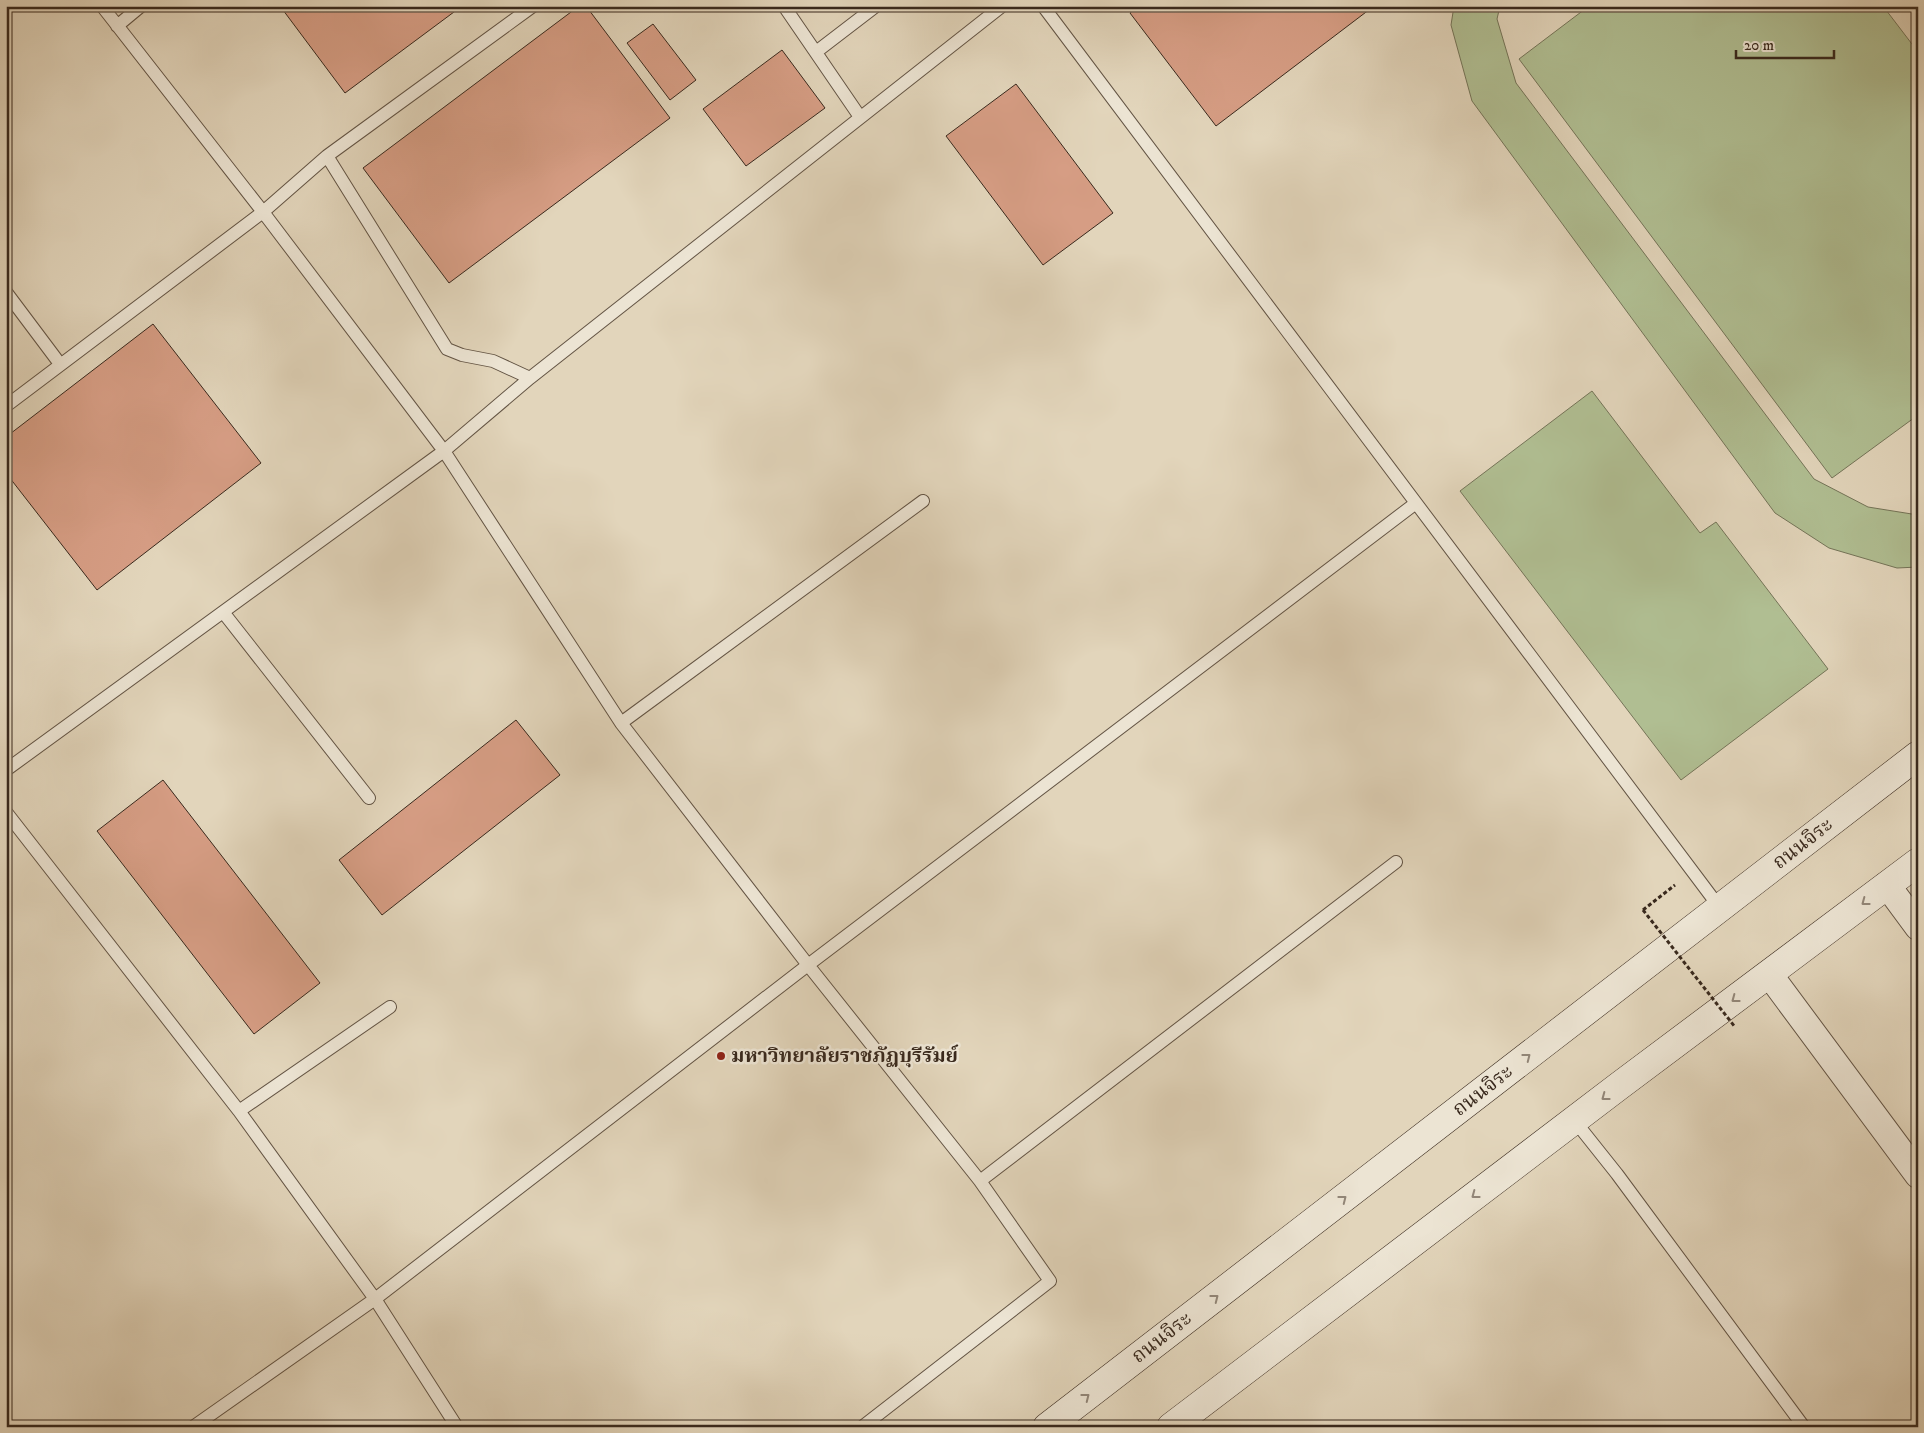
<svg xmlns="http://www.w3.org/2000/svg" width="1924" height="1433" viewBox="0 0 1924 1433" font-family="'IM FELL DW Pica','Noto Serif Thai',serif">
  <rect width="100%" height="100%" fill="#e2d5bb"/>
  <filter id="stains"><feTurbulence type="fractalNoise" baseFrequency=".004" numOctaves="4"/><feColorMatrix values="0 0 0 0 .2 0 0 0 0 .09 0 0 0 0 .02 0 0 0 .5 -.17"/></filter>
  <radialGradient id="worn" r=".72"><stop offset=".6" stop-color="#630" stop-opacity="0"/><stop offset="1" stop-color="#630" stop-opacity=".3"/></radialGradient>
  <path fill="#b0be92" stroke="#747458" d="M 1454,6 L 1500,6 L 1497,19 L 1516,83 L 1814,479 L 1868,507 L 1918,515 L 1918,567 L 1897,568 L 1829,548 L 1775,513 L 1472,101 L 1451,25 Z
    M 1589,6 L 1883,6 L 1918,52 L 1918,415 L 1832,478 L 1519,59 Z
    M 1592,391 L 1700,533 L 1716,522 L 1828,669 L 1681,780 L 1460,491 Z"/>
  <path fill="#d69d84" stroke="#39291d" d="M 280,6 L 462,6 L 345,93 Z
    M 579,6 L 586,6 L 670,118 L 449,283 L 363,168 Z
    M 1138,6 L 1374,6 L 1216,126 L 1130,13 Z
    M 653,24 L 696,80 L 670,100 L 627,43 Z
    M 782,50 L 825,108 L 746,166 L 703,109 Z
    M 1016,84 L 1113,213 L 1043,265 L 946,136 Z
    M 153,324 L 261,463 L 97,590 L 6,473 L 6,437 Z
    M 516,720 L 560,775 L 382,915 L 339,860 Z
    M 163,780 L 320,983 L 254,1034 L 97,831 Z"/>
  <g fill="none" stroke-linecap="round" stroke-linejoin="round">
    <g stroke="#635444" stroke-width="14">
      <path id="lane" d="M 102,6 L 263,212 L 444,451 L 621,723 L 808,965 L 980,1181 L 1050,1281 L 862,1427
        M 784,6 L 860,117
        M 1043,6 L 1720,908
        M 117,26 L 141,6
        M 816,52 L 876,6
        M 327,156 L 447,349 L 462,355 L 493,361 L 530,378
        M 6,292 L 60,364
        M 6,406 L 263,212 L 327,156 L 533,6
        M 223,612 L 369,798
        M 621,723 L 923,501
        M 6,770 L 444,451 L 530,378 L 1002,6
        M 6,812 L 239,1111 L 375,1299 L 457,1427
        M 239,1111 L 390,1007
        M 1574,1120 L 1617,1174 L 1804,1427
        M 980,1181 L 1396,862
        M 193,1427 L 375,1299 L 808,965 L 1416,503"/>
    </g>
    <g stroke="#635444" stroke-width="28">
      <path id="street" d="M 1887,885 L 1918,927
        M 1769,974 L 1918,1175"/>
    </g>
    <g stroke="#39291d" stroke-width="29">
      <path id="secondary" d="M 1047,1427 L 1918,755
        M 1171,1427 L 1619,1086 L 1918,862"/>
    </g>
    <path stroke="#39291d" stroke-width="3" stroke-dasharray="4 2.5" stroke-linecap="butt" d="M 1643,910 L 1675,885"/>
    <use href="#lane" stroke="#ece4d3" stroke-width="12"/>
    <use href="#street" stroke="#ece4d3" stroke-width="26"/>
    <use href="#secondary" stroke="#ece4d3" stroke-width="28"/>
    <path stroke="#39291d" stroke-width="3" stroke-dasharray="4 2.5" stroke-linecap="butt" d="M 1643,910 L 1735,1027"/>
  </g>
  <defs><path id="oneway-chevron" d="M-2-3.5L2.5 0L-2 3.5" fill="none" stroke-width="1.6" stroke-linecap="round" stroke-linejoin="round" transform="scale(1.25)"/></defs>
  <g stroke="#928678">
    <use href="#oneway-chevron" transform="translate(1865 902) rotate(143)"/>
    <use href="#oneway-chevron" transform="translate(1735 999) rotate(143)"/>
    <use href="#oneway-chevron" transform="translate(1527 1057) rotate(-38)"/>
    <use href="#oneway-chevron" transform="translate(1605 1097) rotate(143)"/>
    <use href="#oneway-chevron" transform="translate(1475 1195) rotate(143)"/>
    <use href="#oneway-chevron" transform="translate(1343 1199) rotate(-38)"/>
    <use href="#oneway-chevron" transform="translate(1215 1298) rotate(-38)"/>
    <use href="#oneway-chevron" transform="translate(1086 1397) rotate(-38)"/>
  </g>
  <circle fill="#8f2418" stroke="#ece4d3" stroke-width="2" cx="721" cy="1056" r="5"/>
  <g text-anchor="middle" dominant-baseline="central" stroke-width="5" stroke-linejoin="round" paint-order="stroke">
    <g font-size="20" fill="#39291d" stroke="#ece4d3">
      <text transform="translate(1803 844) rotate(-38)">ถนนจิระ</text>
      <text transform="translate(1483 1091) rotate(-38)">ถนนจิระ</text>
      <text transform="translate(1162 1338) rotate(-38)">ถนนจิระ</text>
    </g>
    <g font-size="20" font-weight="bold" fill="#39291d" stroke="#ece4d3" text-anchor="start">
      <text x="731" y="1056">มหาวิทยาลัยราชภัฏบุรีรัมย์</text>
    </g>
  </g>
  <rect width="1924" height="1433" fill="none" stroke="#e2d5bb" stroke-width="25"/>
  <rect x="8" y="8" width="1909" height="1418" fill="none" stroke="#39291d" stroke-width="2.5"/>
  <rect x="12" y="12" width="1899" height="1408" fill="none" stroke="#39291d"/>
  <path d="M1736 50v8h98v-8" fill="none" stroke="#39291d" stroke-width="2.5"/>
  <text x="1744" y="50" font-size="15" fill="#39291d" stroke="#ece4d3" stroke-width="4" paint-order="stroke">20 m</text>
  <rect width="100%" height="100%" filter="url(#stains)"/>
  <rect width="100%" height="100%" fill="url(#worn)"/>
</svg>
